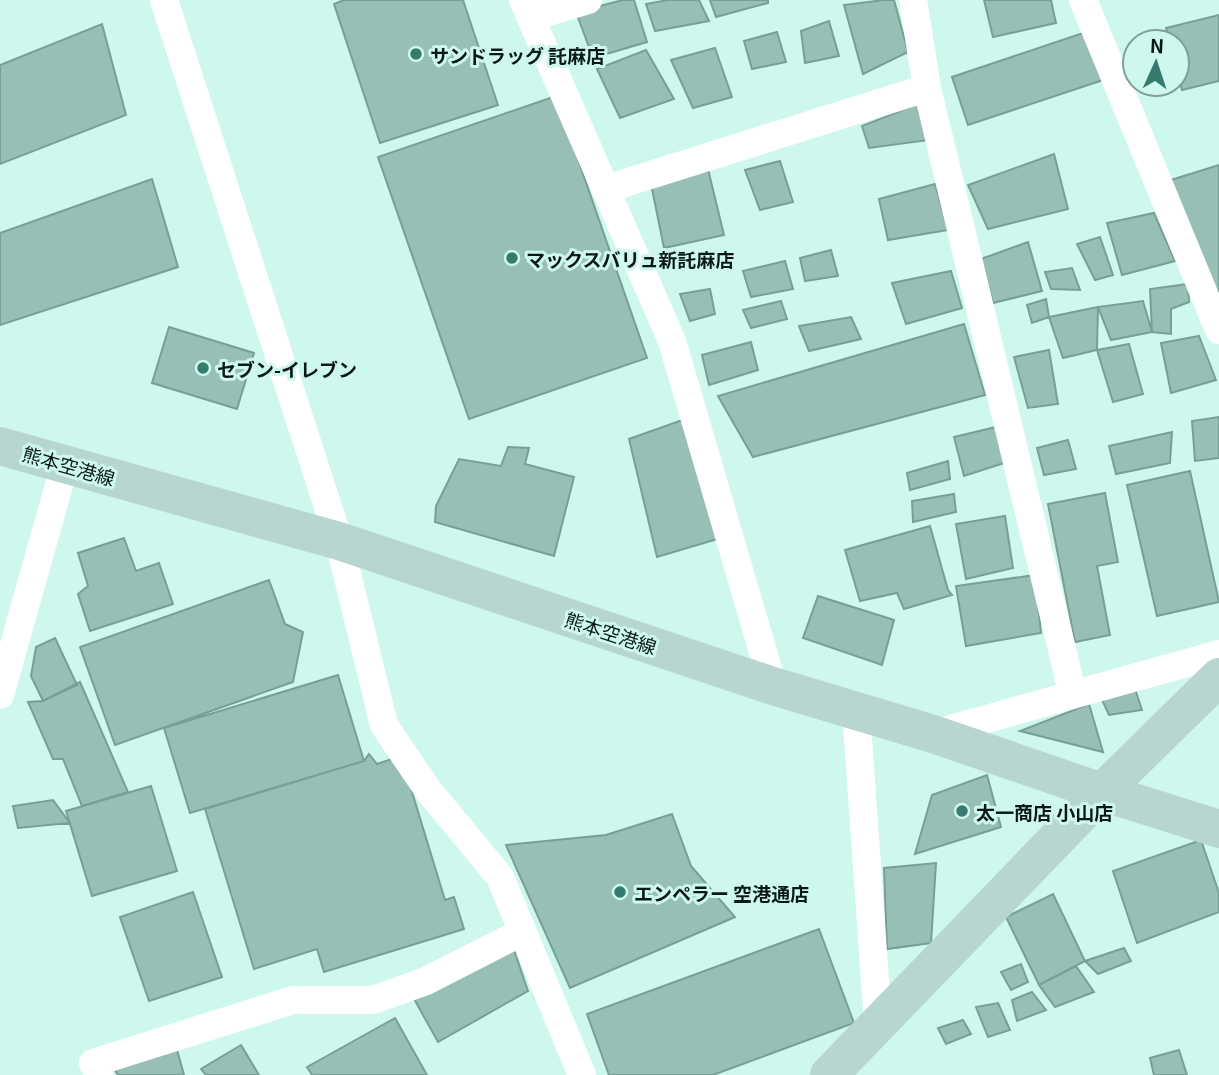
<svg xmlns="http://www.w3.org/2000/svg" width="1219" height="1075" viewBox="0 0 1219 1075" font-family="Georgia,'Noto Sans JP',serif">
  <rect width="100%" height="100%" fill="#cef8ee"/>
  <path fill="#97bfb6" stroke="#789f96" stroke-width="2" d="M 344,0 L 463,0 L 498,105 L 380,143 L 334,4 Z
    M 623,0 L 634,0 L 647,42 L 593,58 L 576,12 Z
    M 668,0 L 699,0 L 709,21 L 655,31 L 646,4 Z
    M 710,0 L 768,0 L 768,3 L 716,17 Z
    M 884,0 L 894,0 L 908,52 L 863,74 L 844,5 Z
    M 984,0 L 1051,0 L 1056,23 L 993,37 Z
    M 1219,15 L 1219,81 L 1182,90 L 1177,71 L 1177,42 L 1169,42 L 1166,28 Z
    M 829,21 L 839,56 L 805,63 L 801,31 Z
    M 102,24 L 126,115 L 0,164 L 0,65 Z
    M 1095,29 L 1112,77 L 968,125 L 952,77 Z
    M 777,32 L 786,62 L 752,69 L 744,41 Z
    M 715,48 L 732,97 L 693,108 L 671,60 Z
    M 646,50 L 674,99 L 620,118 L 597,69 Z
    M 556,96 L 647,358 L 469,419 L 378,157 Z
    M 918,104 L 929,140 L 869,148 L 862,126 Z
    M 1054,154 L 1068,209 L 988,229 L 968,185 Z
    M 780,161 L 793,202 L 760,210 L 745,170 Z
    M 1219,165 L 1219,312 L 1171,180 Z
    M 708,169 L 724,235 L 664,248 L 651,184 Z
    M 152,179 L 178,267 L 0,325 L 0,233 Z
    M 935,184 L 948,230 L 888,240 L 879,199 Z
    M 1154,213 L 1175,261 L 1122,275 L 1107,223 Z
    M 1100,237 L 1113,275 L 1095,280 L 1077,244 Z
    M 1028,242 L 1042,291 L 993,303 L 981,259 Z
    M 831,250 L 838,276 L 805,281 L 800,258 Z
    M 785,261 L 793,289 L 751,297 L 743,271 Z
    M 1072,268 L 1080,290 L 1051,289 L 1045,272 Z
    M 951,271 L 962,308 L 906,324 L 892,283 Z
    M 1188,284 L 1189,302 L 1171,309 L 1171,334 L 1152,332 L 1150,289 Z
    M 710,289 L 715,314 L 690,321 L 680,294 Z
    M 1046,299 L 1049,317 L 1032,323 L 1027,305 Z
    M 781,301 L 787,319 L 751,328 L 743,310 Z
    M 1143,301 L 1152,332 L 1111,340 L 1098,307 Z
    M 1098,307 L 1097,350 L 1063,358 L 1049,317 Z
    M 851,317 L 861,339 L 809,351 L 799,326 Z
    M 964,324 L 985,395 L 753,457 L 718,396 Z
    M 169,327 L 254,353 L 237,409 L 152,383 Z
    M 1199,336 L 1216,380 L 1171,393 L 1161,343 Z
    M 751,342 L 758,370 L 709,385 L 702,355 Z
    M 1129,344 L 1143,394 L 1113,402 L 1097,350 Z
    M 1049,350 L 1058,404 L 1028,408 L 1014,357 Z
    M 1219,417 L 1219,458 L 1195,461 L 1192,421 Z
    M 688,418 L 724,537 L 657,557 L 629,439 Z
    M 996,427 L 1007,462 L 964,476 L 954,437 Z
    M 1172,432 L 1170,463 L 1116,474 L 1109,446 Z
    M 1068,440 L 1076,469 L 1044,475 L 1037,448 Z
    M 508,447 L 529,448 L 525,464 L 574,477 L 554,556 L 435,522 L 436,506 L 459,459 L 501,466 Z
    M 948,461 L 950,479 L 910,490 L 907,473 Z
    M 1190,471 L 1219,602 L 1157,616 L 1127,485 Z
    M 1105,493 L 1118,562 L 1097,566 L 1110,635 L 1075,642 L 1048,504 Z
    M 954,494 L 956,512 L 913,522 L 912,501 Z
    M 1005,516 L 1013,568 L 966,579 L 956,524 Z
    M 930,526 L 948,590 L 952,595 L 904,609 L 897,593 L 860,601 L 845,550 Z
    M 124,538 L 136,571 L 159,563 L 173,604 L 90,631 L 78,594 L 88,586 L 78,553 Z
    M 1035,575 L 1041,633 L 966,646 L 956,586 Z
    M 269,580 L 285,624 L 303,632 L 293,682 L 115,745 L 80,647 Z
    M 818,596 L 894,620 L 882,665 L 803,638 Z
    M 55,638 L 77,685 L 43,701 L 31,676 L 36,647 Z
    M 338,675 L 364,761 L 190,813 L 164,728 Z
    M 80,682 L 128,792 L 82,806 L 63,759 L 53,759 L 28,702 L 43,701 Z
    M 1134,686 L 1142,710 L 1109,715 L 1097,689 Z
    M 1089,704 L 1103,752 L 1020,731 Z
    M 369,754 L 377,764 L 401,756 L 445,900 L 454,897 L 464,929 L 324,972 L 317,949 L 254,969 L 205,809 L 364,761 Z
    M 987,775 L 1001,827 L 915,854 L 932,795 Z
    M 151,786 L 177,871 L 92,896 L 66,811 Z
    M 53,800 L 70,823 L 18,828 L 13,806 Z
    M 672,814 L 691,866 L 735,917 L 570,988 L 506,845 L 606,835 Z
    M 1201,840 L 1219,893 L 1219,912 L 1137,943 L 1113,871 Z
    M 936,863 L 931,943 L 887,949 L 884,868 Z
    M 193,892 L 222,977 L 149,1001 L 120,917 Z
    M 1053,894 L 1085,961 L 1039,985 L 1006,917 Z
    M 819,929 L 854,1023 L 713,1075 L 609,1075 L 587,1014 Z
    M 510,938 L 528,991 L 438,1042 L 408,988 Z
    M 1124,948 L 1131,961 L 1098,974 L 1085,961 Z
    M 1021,964 L 1028,982 L 1011,990 L 1001,972 Z
    M 1076,966 L 1094,992 L 1055,1007 L 1039,985 Z
    M 1032,992 L 1046,1010 L 1017,1021 L 1012,1000 Z
    M 998,1003 L 1010,1030 L 988,1037 L 976,1007 Z
    M 395,1018 L 427,1075 L 312,1075 L 307,1067 Z
    M 963,1020 L 971,1034 L 946,1044 L 938,1028 Z
    M 241,1045 L 259,1075 L 206,1075 L 201,1069 Z
    M 176,1046 L 184,1075 L 118,1075 L 111,1064 Z
    M 1179,1050 L 1187,1075 L 1154,1075 L 1150,1058 Z"/>
  <g fill="none" stroke-linecap="round" stroke-linejoin="round">
    <path stroke="#fff" stroke-width="28" d="M 164,0 L 339,541 L 384,725 L 428,790 L 500,877 L 582,1075
      M 523,0 L 672,341 L 773,686
      M 1083,0 L 1219,330
      M 531,17 L 588,0
      M 927,88 L 1073,695
      M 606,189 L 927,88 L 913,0
      M 0,695 L 65,464
      M 856,710 L 878,1023
      M 933,734 L 1219,654
      M 99,1075 L 93,1063 L 293,1000 L 373,1000 L 426,981 L 522,932"/>
    <path stroke="#b7d6d0" stroke-width="38" d="M 0,446 L 339,541 L 773,686 L 933,734 L 1102,792 L 1219,829
      M 829,1075 L 1102,792 L 1219,677"/>
  </g>
  <g fill="#377b6f" stroke="#cef8ee" stroke-width="2.5">
    <circle cx="416" cy="54" r="7"/>
    <circle cx="512" cy="258" r="7"/>
    <circle cx="203" cy="368" r="7"/>
    <circle cx="962" cy="811" r="7"/>
    <circle cx="620" cy="892" r="7"/>
  </g>
  <g text-anchor="middle" dominant-baseline="central" stroke-width="6" stroke-linejoin="round" paint-order="stroke">
    <g font-size="19" font-weight="bold" fill="#0a1916" stroke="#cef8ee" text-anchor="start">
      <text x="430" y="54">サンドラッグ 託麻店</text>
      <text x="526" y="258">マックスバリュ新託麻店</text>
      <text x="217" y="368">セブン-イレブン</text>
      <text x="976" y="811">太一商店 小山店</text>
      <text x="634" y="892">エンペラー 空港通店</text>
    </g>
    <g font-size="19" fill="#0a1916" stroke="#cef8ee">
      <text transform="translate(69 465) rotate(16)">熊本空港線</text>
      <text transform="translate(611 632) rotate(18)">熊本空港線</text>
    </g>
  </g>
  <g transform="translate(1156 63) rotate(3)"><circle r="33" fill="#cef8ee" stroke="#809f98" stroke-width="2"/>
  <path d="M0-5L12 26L0 18L-12 26Z" fill="#377b6f"/>
  <text y="-10" font-size="19" font-weight="bold" text-anchor="middle" fill="#0a1916">N</text>
  </g>
</svg>
